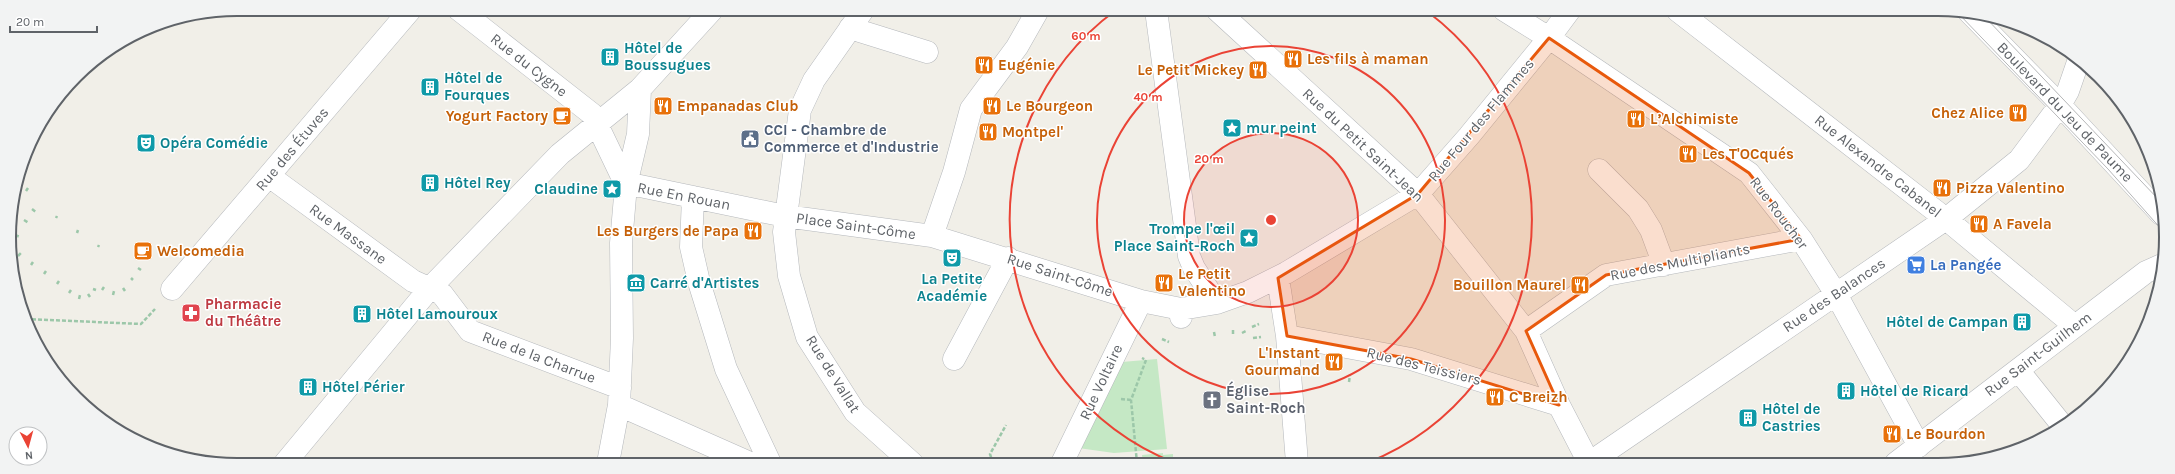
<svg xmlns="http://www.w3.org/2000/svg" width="2175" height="474" viewBox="0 0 2175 474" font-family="Karla,sans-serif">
  <rect width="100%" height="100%" fill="#f1efe8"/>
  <path fill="#c5e8c5" d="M 1157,359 L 1167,449 L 1114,453 L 1071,447 L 1110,363 Z
    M 1163,453 L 1163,455 L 1173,454 L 1173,463 L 1143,463 L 1142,455 Z"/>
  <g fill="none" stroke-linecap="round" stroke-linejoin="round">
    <g stroke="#b5b8bc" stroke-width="23">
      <path id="street" d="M 458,9 L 592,114 L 626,185 L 640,186 L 785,216 L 932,236 L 1141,301 L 1181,309 L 1181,317
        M 863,10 L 814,80 L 800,110 L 784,232 L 789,276 L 807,337 L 855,412 L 912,463
        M 1156,10 L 1189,256 L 1194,268 L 1217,303
        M 1217,10 L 1418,194 L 1526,331 L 1559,405 L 1589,463
        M 1504,10 L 1549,38 L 1749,173 L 1801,239 L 1836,294 L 1919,446
        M 1678,11 L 1946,219 L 2075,326
        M 1968,11 L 2060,105 L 2161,214
        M 850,28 L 927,52
        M 1599,170 L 1638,209 L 1651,230 L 1664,265
        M 269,176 L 413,281 L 442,294 L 470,331 L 620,388
        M 693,197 L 691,247 L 699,282 L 726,369 L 770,463
        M 932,236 L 954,172 L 971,109 L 1017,47 L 1038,10
        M 1278,278 L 1287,336 L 1297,463
        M 172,289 L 411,9
        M 1181,309 L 1217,303 L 1248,292 L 1286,273 L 1418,194 L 1469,136 L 1549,38 L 1569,11
        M 1526,331 L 1606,275 L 1801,239
        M 1287,336 L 1411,359 L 1559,405
        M 954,359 L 1008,258
        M 2018,370 L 2062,425
        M 619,405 L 750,463
        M 285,463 L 430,288 L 560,154 L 640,89 L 712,10
        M 608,463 L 619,405 L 622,338 L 621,243 L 626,185 L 638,134 L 640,89
        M 1062,463 L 1141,301
        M 1589,463 L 1946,219 L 2019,160 L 2060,105 L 2068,91 L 2078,62
        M 1896,463 L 2146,272 L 2164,264"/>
    </g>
    <path stroke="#9cc7a9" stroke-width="2.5" stroke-dasharray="4 2" stroke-linecap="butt" d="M 26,191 L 28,188
      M 32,209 L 36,212
      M 56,218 L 57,216
      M 24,220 L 29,223
      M 77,233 L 78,230
      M 15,235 L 20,237
      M 13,244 L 17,244
      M 98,247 L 99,245
      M 18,256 L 21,253
      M 31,265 L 33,262
      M 138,268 L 141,270
      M 44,274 L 46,271
      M 131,278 L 133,280
      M 57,284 L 59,281
      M 123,288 L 125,291
      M 93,289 L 96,290
      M 102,290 L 104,287
      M 69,293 L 71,290
      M 88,294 L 90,297
      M 113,295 L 114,291
      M 79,299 L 80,295
      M 26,319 L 141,324 L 155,309
      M 1252,327 L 1259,324
      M 1233,330 L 1233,335
      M 1214,332 L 1215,337
      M 1242,333 L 1246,331
      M 1253,338 L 1261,337
      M 1162,339 L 1169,342
      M 1349,382 L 1350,375
      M 1121,399 L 1131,400
      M 993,463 L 990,454 L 1006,425
      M 1137,463 L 1131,400 L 1146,360 L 1142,358"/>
    <use href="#street" stroke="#fff" stroke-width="22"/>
    <path stroke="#b6b7b8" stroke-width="1" d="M 1956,11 L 2108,169 L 2162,230
      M 1984,16 L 2160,201"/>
  </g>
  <path fill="#e8590c" fill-opacity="0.2" stroke="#e8590c" stroke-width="3" stroke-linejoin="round" d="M 1549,38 L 1749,173 L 1801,239 L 1606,275 L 1526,331 L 1559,405 L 1411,359 L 1287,336 L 1278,278 L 1418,194 Z"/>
  <circle cx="1271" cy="220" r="87" fill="#ea4335" fill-opacity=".12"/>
  <g fill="none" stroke="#ea4335" stroke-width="2">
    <circle cx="1271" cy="220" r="87"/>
    <circle cx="1271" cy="220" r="174"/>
    <path d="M1175 463A261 261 0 0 1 1116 10M1428 12A261 261 0 0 1 1367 463"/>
  </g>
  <defs>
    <g id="building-square" transform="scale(1)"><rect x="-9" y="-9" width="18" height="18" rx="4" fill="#0f9aa8" stroke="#fff"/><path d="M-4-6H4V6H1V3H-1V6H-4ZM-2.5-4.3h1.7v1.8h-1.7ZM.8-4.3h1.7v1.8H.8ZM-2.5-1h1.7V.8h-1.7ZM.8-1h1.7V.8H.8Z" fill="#fff"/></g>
    <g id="restaurant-square" transform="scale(1)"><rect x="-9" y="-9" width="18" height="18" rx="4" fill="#e8710a" stroke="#fff"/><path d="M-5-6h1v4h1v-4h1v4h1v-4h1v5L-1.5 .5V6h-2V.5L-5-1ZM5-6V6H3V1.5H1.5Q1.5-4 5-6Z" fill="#fff"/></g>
    <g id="cafe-square" transform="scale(1)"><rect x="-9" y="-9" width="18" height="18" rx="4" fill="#e8710a" stroke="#fff"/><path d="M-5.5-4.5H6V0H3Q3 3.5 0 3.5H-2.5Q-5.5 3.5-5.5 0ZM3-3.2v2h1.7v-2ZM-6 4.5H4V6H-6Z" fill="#fff"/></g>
    <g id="sight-square" transform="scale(1)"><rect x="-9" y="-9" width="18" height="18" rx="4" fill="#0f9aa8" stroke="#fff"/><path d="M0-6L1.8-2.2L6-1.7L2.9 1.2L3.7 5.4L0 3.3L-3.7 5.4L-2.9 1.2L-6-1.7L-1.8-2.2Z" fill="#fff"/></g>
    <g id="civic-square" transform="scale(1)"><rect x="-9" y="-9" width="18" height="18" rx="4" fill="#5c6f8a" stroke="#fff"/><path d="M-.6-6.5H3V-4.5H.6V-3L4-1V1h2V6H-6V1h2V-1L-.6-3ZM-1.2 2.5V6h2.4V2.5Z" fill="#fff"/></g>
    <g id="theatre-square" transform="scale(1)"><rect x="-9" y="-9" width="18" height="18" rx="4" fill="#0f9aa8" stroke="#fff"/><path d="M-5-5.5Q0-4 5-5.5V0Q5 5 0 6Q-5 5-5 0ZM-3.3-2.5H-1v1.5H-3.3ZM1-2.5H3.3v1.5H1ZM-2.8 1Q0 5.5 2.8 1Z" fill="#fff"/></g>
    <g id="supermarket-square" transform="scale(1)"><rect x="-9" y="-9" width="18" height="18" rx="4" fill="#3f7fe0" stroke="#fff"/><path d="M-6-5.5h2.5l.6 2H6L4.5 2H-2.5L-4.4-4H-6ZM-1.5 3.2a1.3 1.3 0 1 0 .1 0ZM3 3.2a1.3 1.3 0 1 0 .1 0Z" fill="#fff"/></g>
    <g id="museum-square" transform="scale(1)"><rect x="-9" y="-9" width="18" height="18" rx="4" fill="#0f9aa8" stroke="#fff"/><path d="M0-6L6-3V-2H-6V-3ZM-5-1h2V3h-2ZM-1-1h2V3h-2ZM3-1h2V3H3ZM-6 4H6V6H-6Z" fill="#fff"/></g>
    <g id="pharmacy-square" transform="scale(1)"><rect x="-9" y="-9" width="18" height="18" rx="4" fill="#e0444e" stroke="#fff"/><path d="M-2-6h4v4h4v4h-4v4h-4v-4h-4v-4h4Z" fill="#fff"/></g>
    <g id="church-square" transform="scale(1)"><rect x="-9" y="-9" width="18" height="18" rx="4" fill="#6b7280" stroke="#fff"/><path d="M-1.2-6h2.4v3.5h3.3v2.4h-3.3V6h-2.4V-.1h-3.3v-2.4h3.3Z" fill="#fff"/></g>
  </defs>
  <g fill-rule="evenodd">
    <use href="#building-square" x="610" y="57"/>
    <use href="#restaurant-square" x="1293" y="59"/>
    <use href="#restaurant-square" x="984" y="65"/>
    <use href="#restaurant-square" x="1258" y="70"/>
    <use href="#building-square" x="430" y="87"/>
    <use href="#restaurant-square" x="663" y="106"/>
    <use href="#restaurant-square" x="992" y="106"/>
    <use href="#restaurant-square" x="2018" y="113"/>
    <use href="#cafe-square" x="562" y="116"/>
    <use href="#restaurant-square" x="1636" y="119"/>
    <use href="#sight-square" x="1232" y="128"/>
    <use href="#restaurant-square" x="988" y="132"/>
    <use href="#civic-square" x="750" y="139"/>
    <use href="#theatre-square" x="146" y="143"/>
    <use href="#restaurant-square" x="1688" y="154"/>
    <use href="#building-square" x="430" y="183"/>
    <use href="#restaurant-square" x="1942" y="188"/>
    <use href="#sight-square" x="612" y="189"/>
    <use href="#restaurant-square" x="1979" y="224"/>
    <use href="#restaurant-square" x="753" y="231"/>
    <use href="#sight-square" x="1249" y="238"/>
    <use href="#cafe-square" x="143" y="251"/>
    <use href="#theatre-square" x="952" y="258"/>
    <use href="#supermarket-square" x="1916" y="265"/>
    <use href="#museum-square" x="636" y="283"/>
    <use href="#restaurant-square" x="1164" y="283"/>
    <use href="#restaurant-square" x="1580" y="285"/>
    <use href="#pharmacy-square" x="191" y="313"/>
    <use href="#building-square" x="362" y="314"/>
    <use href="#building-square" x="2022" y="322"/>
    <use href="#restaurant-square" x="1334" y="362"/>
    <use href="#building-square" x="308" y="387"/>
    <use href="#building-square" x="1846" y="391"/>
    <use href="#restaurant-square" x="1495" y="397"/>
    <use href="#church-square" x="1212" y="400"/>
    <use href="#building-square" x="1748" y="418"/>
    <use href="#restaurant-square" x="1892" y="434"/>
  </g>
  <g text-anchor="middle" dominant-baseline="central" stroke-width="3" stroke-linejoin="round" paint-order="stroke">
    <g font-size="15" font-weight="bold" fill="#0d838f" stroke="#fff" text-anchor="start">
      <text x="624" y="48">Hôtel de<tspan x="624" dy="17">Boussugues</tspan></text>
      <text x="444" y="78">Hôtel de<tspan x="444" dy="17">Fourques</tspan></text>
      <text x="1246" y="128">mur peint</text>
      <text x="160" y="143">Opéra Comédie</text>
      <text x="444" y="183">Hôtel Rey</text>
      <text x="598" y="189" text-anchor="end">Claudine</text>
      <text x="1235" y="229" text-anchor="end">Trompe l'œil<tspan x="1235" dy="17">Place Saint-Roch</tspan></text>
      <text x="952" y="279" text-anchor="middle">La Petite<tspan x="952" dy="17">Académie</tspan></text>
      <text x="650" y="283">Carré d'Artistes</text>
      <text x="376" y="314">Hôtel Lamouroux</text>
      <text x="2008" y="322" text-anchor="end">Hôtel de Campan</text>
      <text x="322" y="387">Hôtel Périer</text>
      <text x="1860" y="391">Hôtel de Ricard</text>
      <text x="1762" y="409">Hôtel de<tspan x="1762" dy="17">Castries</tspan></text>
    </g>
    <g font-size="15" font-weight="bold" fill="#c56008" stroke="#fff" text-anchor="start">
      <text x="1307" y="59">Les fils à maman</text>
      <text x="998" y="65">Eugénie</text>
      <text x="1244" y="70" text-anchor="end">Le Petit Mickey</text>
      <text x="677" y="106">Empanadas Club</text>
      <text x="1006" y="106">Le Bourgeon</text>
      <text x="2004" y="113" text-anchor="end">Chez Alice</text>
      <text x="548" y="116" text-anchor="end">Yogurt Factory</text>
      <text x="1650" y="119">L’Alchimiste</text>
      <text x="1002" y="132">Montpel'</text>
      <text x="1702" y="154">Les T'OCqués</text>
      <text x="1956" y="188">Pizza Valentino</text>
      <text x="1993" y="224">A Favela</text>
      <text x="739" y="231" text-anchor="end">Les Burgers de Papa</text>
      <text x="157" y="251">Welcomedia</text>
      <text x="1178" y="274">Le Petit<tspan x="1178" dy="17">Valentino</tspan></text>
      <text x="1566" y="285" text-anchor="end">Bouillon Maurel</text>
      <text x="1320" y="353" text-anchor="end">L'Instant<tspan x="1320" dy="17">Gourmand</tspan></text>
      <text x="1509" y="397">C Breizh</text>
      <text x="1906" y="434">Le Bourdon</text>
    </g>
    <g font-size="15" fill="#5f6368" stroke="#fff">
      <text transform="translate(529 65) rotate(38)">Rue du Cygne</text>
      <text transform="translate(2065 112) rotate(46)">Boulevard du Jeu de Paume</text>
      <text transform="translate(1481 120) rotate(-50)">Rue Four des Flammes</text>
      <text transform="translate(1363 145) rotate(43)">Rue du Petit Saint-Jean</text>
      <text transform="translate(292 149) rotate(-50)">Rue des Étuves</text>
      <text transform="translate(1878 166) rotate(38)">Rue Alexandre Cabanel</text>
      <text transform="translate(684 196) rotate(11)">Rue En Rouan</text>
      <text transform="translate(1779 213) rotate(53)">Rue Roucher</text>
      <text transform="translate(856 226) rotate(8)">Place Saint-Côme</text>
      <text transform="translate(348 234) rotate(36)">Rue Massane</text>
      <text transform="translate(1680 262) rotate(-11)">Rue des Multipliants</text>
      <text transform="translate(1060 275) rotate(18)">Rue Saint-Côme</text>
      <text transform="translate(1834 295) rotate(-34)">Rue des Balances</text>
      <text transform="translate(2038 354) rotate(-37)">Rue Saint-Guilhem</text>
      <text transform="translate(539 357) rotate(21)">Rue de la Charrue</text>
      <text transform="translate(1424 366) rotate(14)">Rue des Teissiers</text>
      <text transform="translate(833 374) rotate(58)">Rue de Vallat</text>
      <text transform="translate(1101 382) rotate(-65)">Rue Voltaire</text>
    </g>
    <g font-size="15" font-weight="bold" fill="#4e5e75" stroke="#fff" text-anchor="start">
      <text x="764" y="130">CCI - Chambre de<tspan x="764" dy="17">Commerce et d'Industrie</tspan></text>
    </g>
    <g font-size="15" font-weight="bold" fill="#366cbe" stroke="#fff" text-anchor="start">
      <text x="1930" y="265">La Pangée</text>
    </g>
    <g font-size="15" font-weight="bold" fill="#be3a42" stroke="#fff" text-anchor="start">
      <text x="205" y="304">Pharmacie<tspan x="205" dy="17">du Théâtre</tspan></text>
    </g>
    <g font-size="15" font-weight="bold" fill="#5b616d" stroke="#fff" text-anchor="start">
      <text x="1226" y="391">Église<tspan x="1226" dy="17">Saint-Roch</tspan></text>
    </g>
  </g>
  <path d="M0 0H2175V474H0ZM237 16H1938A221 221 0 0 1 2159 237V237A221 221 0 0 1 1938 458H237A221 221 0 0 1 16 237V237A221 221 0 0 1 237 16Z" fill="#f2f3f3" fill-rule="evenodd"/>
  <path fill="none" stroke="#5f6368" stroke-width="2" d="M237 16H1938A221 221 0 0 1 2159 237V237A221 221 0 0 1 1938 458H237A221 221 0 0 1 16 237V237A221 221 0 0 1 237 16Z"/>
  <circle cx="1271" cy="220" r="6" fill="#ea4335" stroke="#fff" stroke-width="2"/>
  <g font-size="12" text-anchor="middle" font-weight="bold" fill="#ea4335" stroke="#fff" stroke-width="3" stroke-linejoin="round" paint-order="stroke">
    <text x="1086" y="40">60 m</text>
    <text x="1148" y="101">40 m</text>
    <text x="1209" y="163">20 m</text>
  </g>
  <g transform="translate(28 446) rotate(174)"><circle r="19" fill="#ffffff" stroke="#bfc1c3"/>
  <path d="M0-3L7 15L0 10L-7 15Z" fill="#ea4335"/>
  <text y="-6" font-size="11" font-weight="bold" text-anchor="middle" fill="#5f6368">N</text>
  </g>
  <path d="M10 26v6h87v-6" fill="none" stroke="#5f6368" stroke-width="2"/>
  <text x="16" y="26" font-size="12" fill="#5f6368" stroke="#ffffff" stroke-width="3" paint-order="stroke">20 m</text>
</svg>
